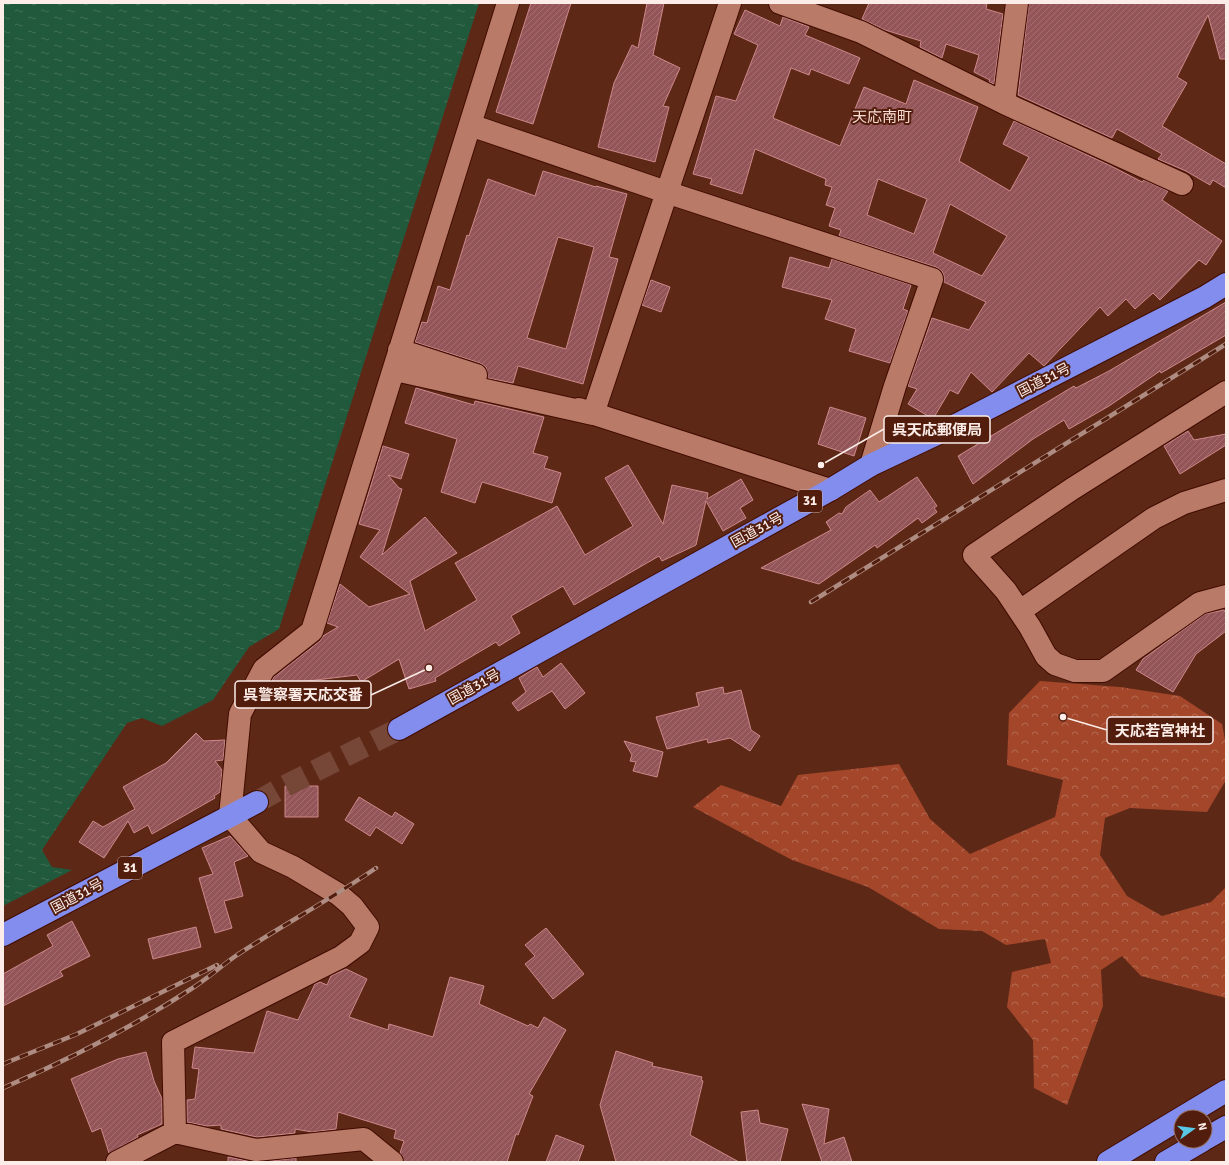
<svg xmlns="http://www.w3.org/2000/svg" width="1229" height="1165" viewBox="0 0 1229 1165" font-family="Signika,'Noto Sans JP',sans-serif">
  <defs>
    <pattern id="forest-crowns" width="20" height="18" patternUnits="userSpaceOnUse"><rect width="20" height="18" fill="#a3462a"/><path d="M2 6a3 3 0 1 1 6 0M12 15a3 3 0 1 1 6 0" fill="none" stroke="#b56a53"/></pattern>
    <pattern id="water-ripples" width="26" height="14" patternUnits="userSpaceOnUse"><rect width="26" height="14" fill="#21593c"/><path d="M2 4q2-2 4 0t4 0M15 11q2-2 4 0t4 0" fill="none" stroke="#427158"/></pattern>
    <pattern id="building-hatch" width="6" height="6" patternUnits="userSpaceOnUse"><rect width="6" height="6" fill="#945558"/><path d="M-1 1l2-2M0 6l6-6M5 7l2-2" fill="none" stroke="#a46e70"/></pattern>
  </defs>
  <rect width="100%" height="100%" fill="#5e2817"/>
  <path fill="url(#forest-crowns)" d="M 1040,681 L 1120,687 L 1180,696 L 1222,724 L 1226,745 L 1226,780 L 1207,812 L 1130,808 L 1105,818 L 1100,855 L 1127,896 L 1162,916 L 1211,902 L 1226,887 L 1226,998 L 1141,976 L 1122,956 L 1101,970 L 1103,1006 L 1067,1105 L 1034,1088 L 1033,1040 L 1007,1007 L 1012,972 L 1051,963 L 1045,939 L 1006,945 L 982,931 L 939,929 L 868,887 L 792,860 L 693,807 L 721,785 L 781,806 L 798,775 L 899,764 L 930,819 L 970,854 L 1055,817 L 1063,780 L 1007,765 L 1009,713 Z"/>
  <path fill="url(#water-ripples)" d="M 3,3 L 479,3 L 279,629 L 249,647 L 213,700 L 162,726 L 142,718 L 127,723 L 42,850 L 52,867 L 72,870 L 3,906 Z"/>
  <path fill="url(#building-hatch)" stroke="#cd888b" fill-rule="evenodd" d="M 531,3 L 571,3 L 533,124 L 496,112 Z
    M 647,3 L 664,3 L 653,55 L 680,68 L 663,106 L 669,107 L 655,162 L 598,147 L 614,83 L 632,45 L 638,48 Z
    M 869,3 L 987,3 L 986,9 L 1003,14 L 994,84 L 989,82 L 990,80 L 974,72 L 979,55 L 946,44 L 942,58 L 920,47 L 921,41 L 885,30 L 862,19 Z
    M 1029,3 L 1226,3 L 1226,59 L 1220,59 L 1208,15 L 1177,77 L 1187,83 L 1162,126 L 1226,164 L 1226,188 L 1213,180 L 1210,185 L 1186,171 L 1158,159 L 1162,154 L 1117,129 L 1112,138 L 1018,95 Z
    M 745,10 L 780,26 L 783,17 L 809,27 L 805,35 L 860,58 L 849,84 L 811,69 L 809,75 L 791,68 L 773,118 L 840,146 L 864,87 L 906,104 L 914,80 L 978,107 L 959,161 L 1010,191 L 1029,157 L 1003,144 L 1014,121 L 1111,166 L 1142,182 L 1144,180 L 1168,191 L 1162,200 L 1222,241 L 1206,265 L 1199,260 L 1160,300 L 1153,293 L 1135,309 L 1126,299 L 1108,316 L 1100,307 L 1044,366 L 1029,353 L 992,392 L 971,372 L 958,394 L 950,390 L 933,419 L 908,404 L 917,389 L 908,386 L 932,318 L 969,330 L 986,302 L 944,282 L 944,276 L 942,271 L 936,267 L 839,236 L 841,230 L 829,226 L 835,208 L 826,205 L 832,187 L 825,185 L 826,179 L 755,149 L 742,194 L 710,184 L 712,179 L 693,174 L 716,96 L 736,101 L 758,45 L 734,34 ZM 878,179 L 927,199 L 914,234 L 867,215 ZM 950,204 L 1007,236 L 982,276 L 933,253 Z
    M 543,171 L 596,187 L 596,186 L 627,194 L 609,257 L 618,259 L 583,384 L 518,366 L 513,383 L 488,378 L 486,367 L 480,363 L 415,342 L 422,322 L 427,323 L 438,286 L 450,290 L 467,235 L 469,236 L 488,179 L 535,196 ZM 558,237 L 594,247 L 566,349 L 527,338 Z
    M 790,257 L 829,268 L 832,259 L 911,285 L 903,309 L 908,311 L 890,363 L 849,351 L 856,329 L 825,319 L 832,300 L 782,287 Z
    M 651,280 L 670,287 L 661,312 L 642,305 Z
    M 1226,302 L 1226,335 L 1161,373 L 1160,371 L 1109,406 L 1069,429 L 1064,420 L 1033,439 L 973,484 L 958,456 L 1074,386 L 1076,388 L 1109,371 Z
    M 416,388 L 474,405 L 475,401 L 544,417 L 533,453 L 548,457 L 544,468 L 561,473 L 552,503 L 482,482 L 475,503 L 441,492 L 457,439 L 405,423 Z
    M 830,407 L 866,418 L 854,456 L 818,444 Z
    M 1188,431 L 1194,440 L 1226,434 L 1226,445 L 1180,474 L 1164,446 Z
    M 383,446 L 409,454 L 401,479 L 388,475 L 399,488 L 402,489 L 382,555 L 425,517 L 457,553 L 410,581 L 425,631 L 477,600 L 455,563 L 557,506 L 585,555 L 633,526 L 605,478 L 628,465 L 663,524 L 672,485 L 708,493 L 707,499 L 741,479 L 753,500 L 740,508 L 746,518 L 723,531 L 706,501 L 696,545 L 662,561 L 659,556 L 574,605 L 563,586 L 511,616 L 520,633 L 499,646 L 496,642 L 435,678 L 436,681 L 409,689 L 399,659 L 361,682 L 357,675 L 275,685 L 272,680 L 274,677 L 320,641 L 323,636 L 338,627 L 327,623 L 340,584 L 369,607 L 410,594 L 360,557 L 380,530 L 359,524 Z
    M 917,477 L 937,506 L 934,508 L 937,512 L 922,523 L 918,518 L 877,548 L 875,545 L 819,584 L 761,568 L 831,530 L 826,522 L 839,513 L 842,514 L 846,507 L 870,490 L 879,502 Z
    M 1224,610 L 1226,613 L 1226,631 L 1196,654 L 1173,692 L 1136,670 L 1143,659 L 1205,614 Z
    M 561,663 L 585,693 L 565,709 L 552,691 L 518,711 L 512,703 L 526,692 L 519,678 L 537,667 L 543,677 Z
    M 723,687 L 724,694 L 741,690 L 751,730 L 760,736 L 750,751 L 730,738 L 708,743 L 707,739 L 667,749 L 656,717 L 699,706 L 696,693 Z
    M 196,733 L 204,741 L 225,740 L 223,760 L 215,761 L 222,770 L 220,792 L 214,796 L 215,798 L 152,834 L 148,825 L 134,833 L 128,821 L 104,858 L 79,842 L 93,821 L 103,827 L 135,809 L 123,787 L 166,763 Z
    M 624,741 L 663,752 L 657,777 L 633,771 L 636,762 L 630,761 L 632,755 Z
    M 285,786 L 318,786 L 318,817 L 285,817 Z
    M 359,797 L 392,817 L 395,812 L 414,824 L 402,844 L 376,827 L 370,836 L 345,820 Z
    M 230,836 L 248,856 L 234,862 L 243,896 L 224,901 L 232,928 L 215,933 L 199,878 L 213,874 L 202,848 Z
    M 72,921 L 90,956 L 60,971 L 63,976 L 3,1006 L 3,974 L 53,946 L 47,935 Z
    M 196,927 L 201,947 L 153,959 L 148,939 Z
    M 546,928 L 584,974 L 553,999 L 525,964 L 535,956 L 525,945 Z
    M 346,969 L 367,979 L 349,1017 L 388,1030 L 389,1024 L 433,1037 L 450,977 L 484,986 L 479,1004 L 528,1026 L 530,1024 L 538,1028 L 544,1017 L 566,1030 L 529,1094 L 533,1096 L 518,1135 L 516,1134 L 507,1162 L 404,1162 L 400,1153 L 404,1141 L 394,1138 L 396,1130 L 338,1112 L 336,1129 L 312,1132 L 295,1129 L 295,1133 L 257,1137 L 221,1129 L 221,1125 L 207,1126 L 187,1122 L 187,1100 L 195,1099 L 199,1069 L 192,1068 L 195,1047 L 254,1053 L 267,1011 L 298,1020 L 315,984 L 320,982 L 327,985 L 331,976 Z
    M 616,1051 L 653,1063 L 652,1066 L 702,1077 L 701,1080 L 703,1081 L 690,1135 L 739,1162 L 616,1162 L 600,1105 Z
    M 146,1052 L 154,1081 L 162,1099 L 162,1124 L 137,1135 L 138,1137 L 109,1153 L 101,1128 L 92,1132 L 71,1079 L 118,1059 Z
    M 802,1104 L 829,1109 L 824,1144 L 844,1137 L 852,1162 L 822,1162 Z
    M 758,1110 L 760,1123 L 788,1129 L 780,1162 L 747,1162 L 741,1112 Z
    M 556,1135 L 584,1146 L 578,1162 L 546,1162 Z
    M 228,1157 L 252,1162 L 228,1162 Z
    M 296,1158 L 296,1162 L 262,1162 Z"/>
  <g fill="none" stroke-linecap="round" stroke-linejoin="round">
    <path stroke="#764636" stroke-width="22" stroke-dasharray="22 11" stroke-linecap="butt" d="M 257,802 L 285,786 L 399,729"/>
    <g stroke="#410c00" stroke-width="24">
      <path id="minor" d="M 780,3 L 861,32 L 1004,103 L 1182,184
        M 1004,103 L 1017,3
        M 470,125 L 666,192 L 932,279 L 895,386 L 871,465
        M 399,350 L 476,375
        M 400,371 L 593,414 L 730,3
        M 1226,392 L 1072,489 L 974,555 L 1006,591 L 1030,627 L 1046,656 L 1055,664 L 1075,671 L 1103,671 L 1200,603 L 1226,596
        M 579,409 L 830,490
        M 1020,611 L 1154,518 L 1184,503 L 1226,490
        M 175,1132 L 173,1042 L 341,957 L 360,943 L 368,927 L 352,906 L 338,894 L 293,867 L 261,852 L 230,816 L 240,714 L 264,669 L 312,631 L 508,3
        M 117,1162 L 175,1132 L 256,1150 L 364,1139 L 392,1162"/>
    </g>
    <g stroke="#410c00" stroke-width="24">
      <path id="highway" d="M 399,729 L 830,490 L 871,465 L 958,424 L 1205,297 L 1226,284
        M 3,935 L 257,802
        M 1205,1139 L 1226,1127
        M 1108,1162 L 1226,1091
        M 1166,1162 L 1202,1141"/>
    </g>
    <use href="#minor" stroke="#b97a68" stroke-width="22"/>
    <use href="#highway" stroke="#838ded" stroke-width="22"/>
    <g stroke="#ae8c81" stroke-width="4.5">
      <path id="rail" d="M 811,602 L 1226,344
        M 3,1064 L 77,1034 L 217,965
        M 3,1088 C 68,1060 131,1028 191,989 C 207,979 221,966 237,955 C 283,925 331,899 376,868"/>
    </g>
    <use href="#rail" stroke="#521d0d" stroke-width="3" stroke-dasharray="9" stroke-linecap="butt"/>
  </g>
  <g text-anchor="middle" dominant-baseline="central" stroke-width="4" stroke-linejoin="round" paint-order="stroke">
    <g fill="#521d0d" stroke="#c9afa7" stroke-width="1">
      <rect x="798" y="490" width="24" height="22" rx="3"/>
      <rect x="118" y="857" width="24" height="22" rx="3"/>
    </g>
    <g font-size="13" font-weight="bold" fill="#fcede9">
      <text x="810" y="501">31</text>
      <text x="130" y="868">31</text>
    </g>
    <g font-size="14" fill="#fcede9" stroke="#521d0d">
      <text transform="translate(1044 380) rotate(-27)">国道31号</text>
      <text transform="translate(757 530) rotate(-29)">国道31号</text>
      <text transform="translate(474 687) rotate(-29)">国道31号</text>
      <text transform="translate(77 896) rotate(-28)">国道31号</text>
    </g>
    <g font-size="15" fill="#f8dcd4" stroke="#521d0d">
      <text x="882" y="117">天応南町</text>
    </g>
  </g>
  <path fill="none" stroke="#fcede9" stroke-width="1.5" d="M821 465L884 429M429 668L371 695M1063 717L1107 730"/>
  <g fill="#fcede9" stroke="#521d0d" stroke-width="1.5">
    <circle cx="821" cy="465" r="4"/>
    <circle cx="429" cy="668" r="4"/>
    <circle cx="1063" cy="717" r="4"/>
  </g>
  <g fill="#521d0d" stroke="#fcede9" stroke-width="1.5">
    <rect x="884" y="416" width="106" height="27" rx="4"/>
    <rect x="235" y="681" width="136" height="27" rx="4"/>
    <rect x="1107" y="717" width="106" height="27" rx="4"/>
  </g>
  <g font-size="15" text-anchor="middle" font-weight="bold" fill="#fcede9">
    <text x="937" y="435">呉天応郵便局</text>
    <text x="303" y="700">呉警察署天応交番</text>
    <text x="1160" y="736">天応若宮神社</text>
  </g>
  <rect width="1229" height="1165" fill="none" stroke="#fcede9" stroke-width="8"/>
  <g transform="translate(1193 1129) rotate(76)"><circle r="19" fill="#521d0d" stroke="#967065"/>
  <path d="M0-3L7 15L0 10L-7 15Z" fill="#59c8e5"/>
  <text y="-6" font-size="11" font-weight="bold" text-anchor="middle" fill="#fcede9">N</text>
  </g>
</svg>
